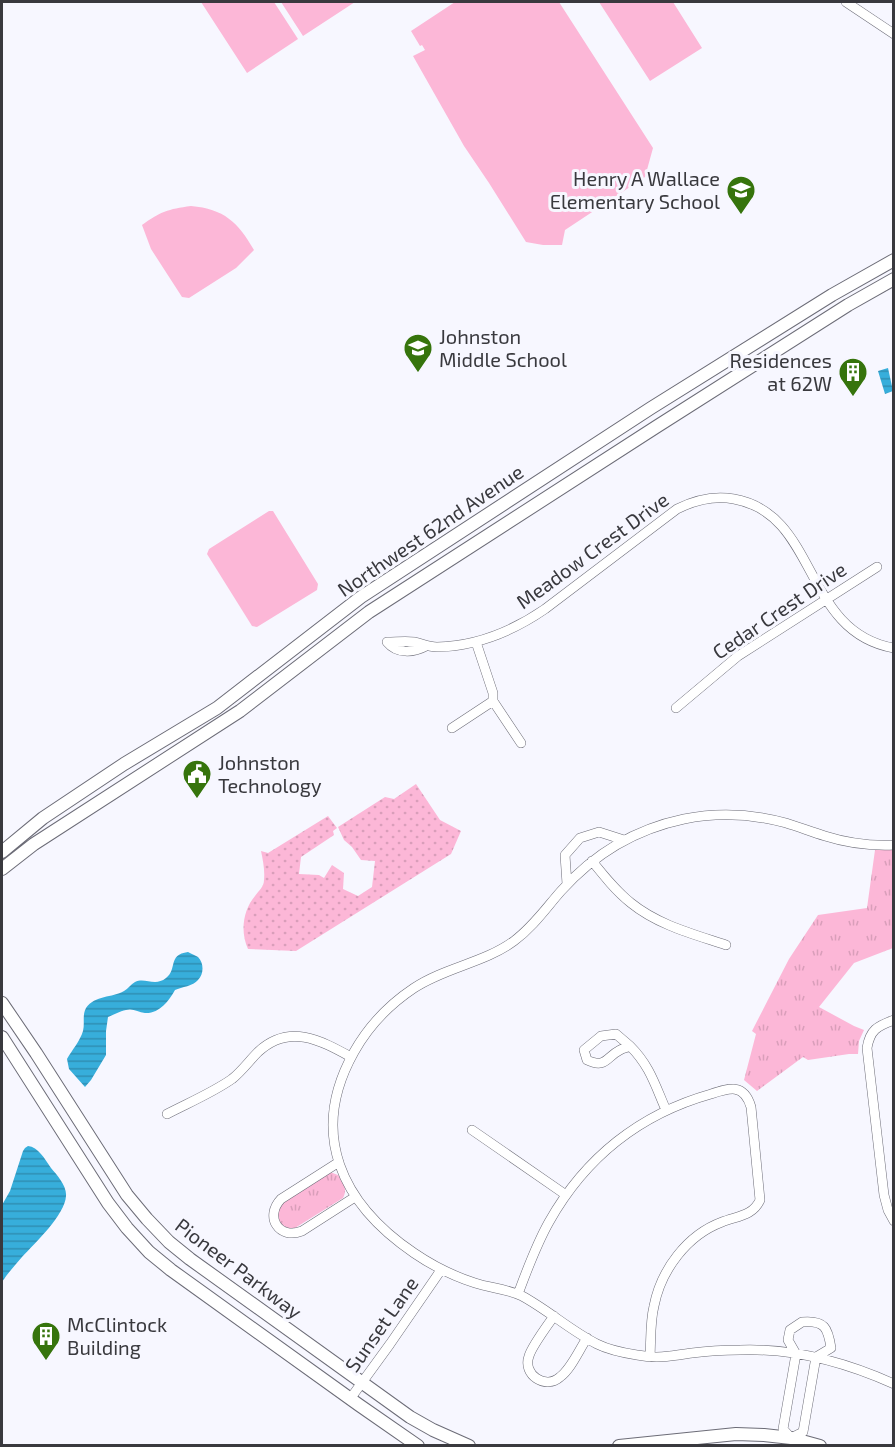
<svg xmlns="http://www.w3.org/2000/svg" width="895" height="1447" viewBox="0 0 895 1447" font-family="'Exo 2',sans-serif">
  <defs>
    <pattern id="grass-tufts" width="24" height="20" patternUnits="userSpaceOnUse" patternTransform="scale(1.5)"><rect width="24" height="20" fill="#fcb7d7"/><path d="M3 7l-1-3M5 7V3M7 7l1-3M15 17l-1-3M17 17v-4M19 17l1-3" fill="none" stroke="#d99eba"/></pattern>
    <pattern id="park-dots" width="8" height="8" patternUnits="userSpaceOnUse" patternTransform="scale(1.5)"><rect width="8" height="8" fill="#fcb7d7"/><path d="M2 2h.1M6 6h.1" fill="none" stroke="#d99eba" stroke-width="1.8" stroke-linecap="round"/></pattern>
    <pattern id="water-rules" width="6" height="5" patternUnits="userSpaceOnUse" patternTransform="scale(1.5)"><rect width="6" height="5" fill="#37aedb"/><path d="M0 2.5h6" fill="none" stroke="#2f8fb3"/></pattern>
  </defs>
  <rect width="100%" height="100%" fill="#f7f7ff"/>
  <path fill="url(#grass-tufts)" d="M 875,850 L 893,850 L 893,948 L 854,963 L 819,1007 L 854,1026 L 864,1030 L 859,1041 L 858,1054 L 849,1054 L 808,1060 L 803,1057 L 757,1091 L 744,1080 L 756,1034 L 752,1031 L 789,959 L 818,915 L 867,908 Z
    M 330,1172 L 338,1175 C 343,1182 348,1189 343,1198 L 295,1228 C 285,1230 281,1224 277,1217 L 281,1204 Z"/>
  <path fill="url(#park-dots)" d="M 416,784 L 440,820 L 461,831 L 451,854 L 296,951 L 248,949 C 240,932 243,910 255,896 C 259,890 264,887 264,880 C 265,871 263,860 261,851 L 268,853 L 328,816 L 337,828 L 333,831 L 334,835 L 301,857 L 299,874 L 319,875 L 324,878 L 332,865 L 344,873 L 343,889 L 358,896 L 372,887 L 375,861 L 361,860 L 352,847 L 344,840 L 338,827 L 385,797 L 394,799 Z"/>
  <path fill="#fcb7d7" d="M 201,2 L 274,2 L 298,39 L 247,73 Z
    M 281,2 L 355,2 L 303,36 Z
    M 455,2 L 559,2 L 653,148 L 645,177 L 565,230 L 562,245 L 543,245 L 526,242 L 489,183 L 464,146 L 413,56 L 425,50 L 422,45 L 420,46 L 411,31 Z
    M 599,2 L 673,2 L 702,48 L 650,81 Z
    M 191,206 C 224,209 238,222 254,250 L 236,268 L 189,298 L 182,297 L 151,249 L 142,225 C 160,212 168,209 191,206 Z
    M 269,511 L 273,511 L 318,584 L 317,590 L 257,627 L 252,626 L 207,554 L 209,549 Z"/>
  <path fill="url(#water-rules)" d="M 888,368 L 893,391 L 885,394 L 878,371 Z
    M 188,952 C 191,954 195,955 198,957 C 204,963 204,974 198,980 C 193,986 182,987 175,990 C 169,1001 159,1014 145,1013 C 138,1012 133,1008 126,1010 C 120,1011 113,1015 108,1017 L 106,1031 L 106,1055 L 91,1080 L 85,1087 L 69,1069 L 67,1059 C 72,1050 80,1041 83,1031 C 85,1023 82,1015 86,1008 C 95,995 112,998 124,991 C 128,989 131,984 135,982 C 145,977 155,987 166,978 C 178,969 167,955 188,952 Z
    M 28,1146 C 38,1147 45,1159 51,1168 C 57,1175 67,1186 66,1196 C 65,1215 35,1243 22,1257 C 15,1265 8,1273 2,1282 L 2,1205 L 10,1191 L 23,1151 L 25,1148 Z"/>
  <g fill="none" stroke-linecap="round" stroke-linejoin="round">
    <g stroke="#6c6c77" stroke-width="10">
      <path id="street" d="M 846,2 L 894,34
        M 387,642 C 396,642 406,641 415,642 C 423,644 429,647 437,647 C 477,646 513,631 545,609 L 677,509 C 695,500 713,495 734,499 C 819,514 802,632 894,648
        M 387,642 C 397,654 413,653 426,646
        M 476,642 L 493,693 L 493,701 L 521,743
        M 676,708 L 738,656 L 877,567
        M 452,728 L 493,701
        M 894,845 C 871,846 847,843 825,836 C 812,832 799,827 786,823 C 753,814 718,812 684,819 C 636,829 594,854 561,891 C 546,908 533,927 514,941 C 484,963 446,967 414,988 C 390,1004 368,1027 354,1052 C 308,1134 342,1204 414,1253 C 433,1266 453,1276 475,1283 C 490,1288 508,1289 522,1296 C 548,1310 571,1331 597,1344 C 609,1350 624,1353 637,1355 C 657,1359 672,1356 692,1353 C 707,1351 724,1350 740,1350 C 793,1348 845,1362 894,1384
        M 592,861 C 604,876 616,891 631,903 C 658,925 693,934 726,945
        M 567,884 L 565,855 L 580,838 L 599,832 L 624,840
        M 894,1020 C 877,1026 870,1030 867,1048 L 884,1195 L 888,1210 L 894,1221
        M 616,1034 L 630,1046 C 627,1048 623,1048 620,1050 C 606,1057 606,1069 587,1060 L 584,1050 L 601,1036 Z
        M 630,1046 C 650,1066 655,1085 666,1110
        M 167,1114 C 188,1103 212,1093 232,1079 C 242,1071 249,1061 258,1052 C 289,1023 320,1040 351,1057
        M 472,1130 L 566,1195
        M 339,1162 L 281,1199 C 264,1217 279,1240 302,1231 L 355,1197
        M 518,1294 C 527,1270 536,1245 549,1222 C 585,1158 640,1114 711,1094 C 729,1088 744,1083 751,1107 L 760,1200 C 753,1216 737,1216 722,1222 C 687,1235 661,1270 654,1306 C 650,1322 651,1340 650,1357
        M 554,1316 C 547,1326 532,1346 529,1356 C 522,1375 546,1390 560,1377 C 571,1369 579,1350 587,1338
        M 802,1322 C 825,1320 828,1328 831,1348 L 816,1357 L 803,1432 L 791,1438 L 783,1429 L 796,1354 L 788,1340 L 790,1330 Z
        M 350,1399 L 390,1344 L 441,1270"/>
    </g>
    <g stroke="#6c6c77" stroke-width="14">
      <path id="secondary" d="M 2,852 L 43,818 L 124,764 L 217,708 L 361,597 L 651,408 L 832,295 L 894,260
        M 2,869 L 34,844 L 240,711 L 369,612 L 656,427 L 848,305 L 894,279
        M 2,1003 L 36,1053 L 127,1195 L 147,1219 L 169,1242 L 190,1259 L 410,1417 L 433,1430 L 469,1446
        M 2,1037 L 108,1203 L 127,1228 L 149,1252 L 171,1270 L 359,1405 L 418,1446
        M 619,1446 L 736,1434 L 764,1435 L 791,1438 L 820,1446"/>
    </g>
    <use href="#street" stroke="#fff" stroke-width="9"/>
    <use href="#secondary" stroke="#fff" stroke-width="12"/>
  </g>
  <defs>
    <g id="school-pin" transform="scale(1.5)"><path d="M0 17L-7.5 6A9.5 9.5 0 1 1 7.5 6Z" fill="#36740c" stroke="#f7f7ff"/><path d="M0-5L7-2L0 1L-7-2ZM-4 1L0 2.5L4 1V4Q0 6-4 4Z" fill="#fff"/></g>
    <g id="building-pin" transform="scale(1.5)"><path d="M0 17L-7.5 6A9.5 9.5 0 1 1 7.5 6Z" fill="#36740c" stroke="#f7f7ff"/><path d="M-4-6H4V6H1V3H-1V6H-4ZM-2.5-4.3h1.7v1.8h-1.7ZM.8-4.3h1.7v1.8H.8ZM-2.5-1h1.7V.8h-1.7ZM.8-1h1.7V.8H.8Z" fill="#fff"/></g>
    <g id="civic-pin" transform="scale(1.5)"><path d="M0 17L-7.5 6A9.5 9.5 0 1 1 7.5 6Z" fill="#36740c" stroke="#f7f7ff"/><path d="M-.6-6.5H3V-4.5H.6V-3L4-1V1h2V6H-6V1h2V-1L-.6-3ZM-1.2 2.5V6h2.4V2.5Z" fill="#fff"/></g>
  </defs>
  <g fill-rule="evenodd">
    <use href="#school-pin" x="741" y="190"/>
    <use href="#school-pin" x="418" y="348"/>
    <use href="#building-pin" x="853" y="372"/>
    <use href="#civic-pin" x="197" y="774"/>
    <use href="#building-pin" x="46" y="1336"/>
  </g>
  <g text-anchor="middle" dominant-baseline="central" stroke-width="6" stroke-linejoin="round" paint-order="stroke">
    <g font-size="20" fill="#39393e" stroke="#f7f7ff" text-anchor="start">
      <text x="720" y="178" text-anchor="end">Henry A Wallace<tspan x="720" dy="23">Elementary School</tspan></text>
      <text x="439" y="336">Johnston<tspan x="439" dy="23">Middle School</tspan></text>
      <text x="832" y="360" text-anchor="end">Residences<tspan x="832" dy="23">at 62W</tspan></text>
      <text x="218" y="762">Johnston<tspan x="218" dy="23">Technology</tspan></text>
      <text x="67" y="1324">McClintock<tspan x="67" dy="23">Building</tspan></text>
    </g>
    <g font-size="20" fill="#39393e" stroke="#f7f7ff">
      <text transform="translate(430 530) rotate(-34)">Northwest 62nd Avenue</text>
      <text transform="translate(592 550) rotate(-36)">Meadow Crest Drive</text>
      <text transform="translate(779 610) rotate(-34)">Cedar Crest Drive</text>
      <text transform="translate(239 1268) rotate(37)">Pioneer Parkway</text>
      <text transform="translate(381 1324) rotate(-55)">Sunset Lane</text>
    </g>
  </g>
  <rect width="895" height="1447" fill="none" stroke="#39393e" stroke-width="6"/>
</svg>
